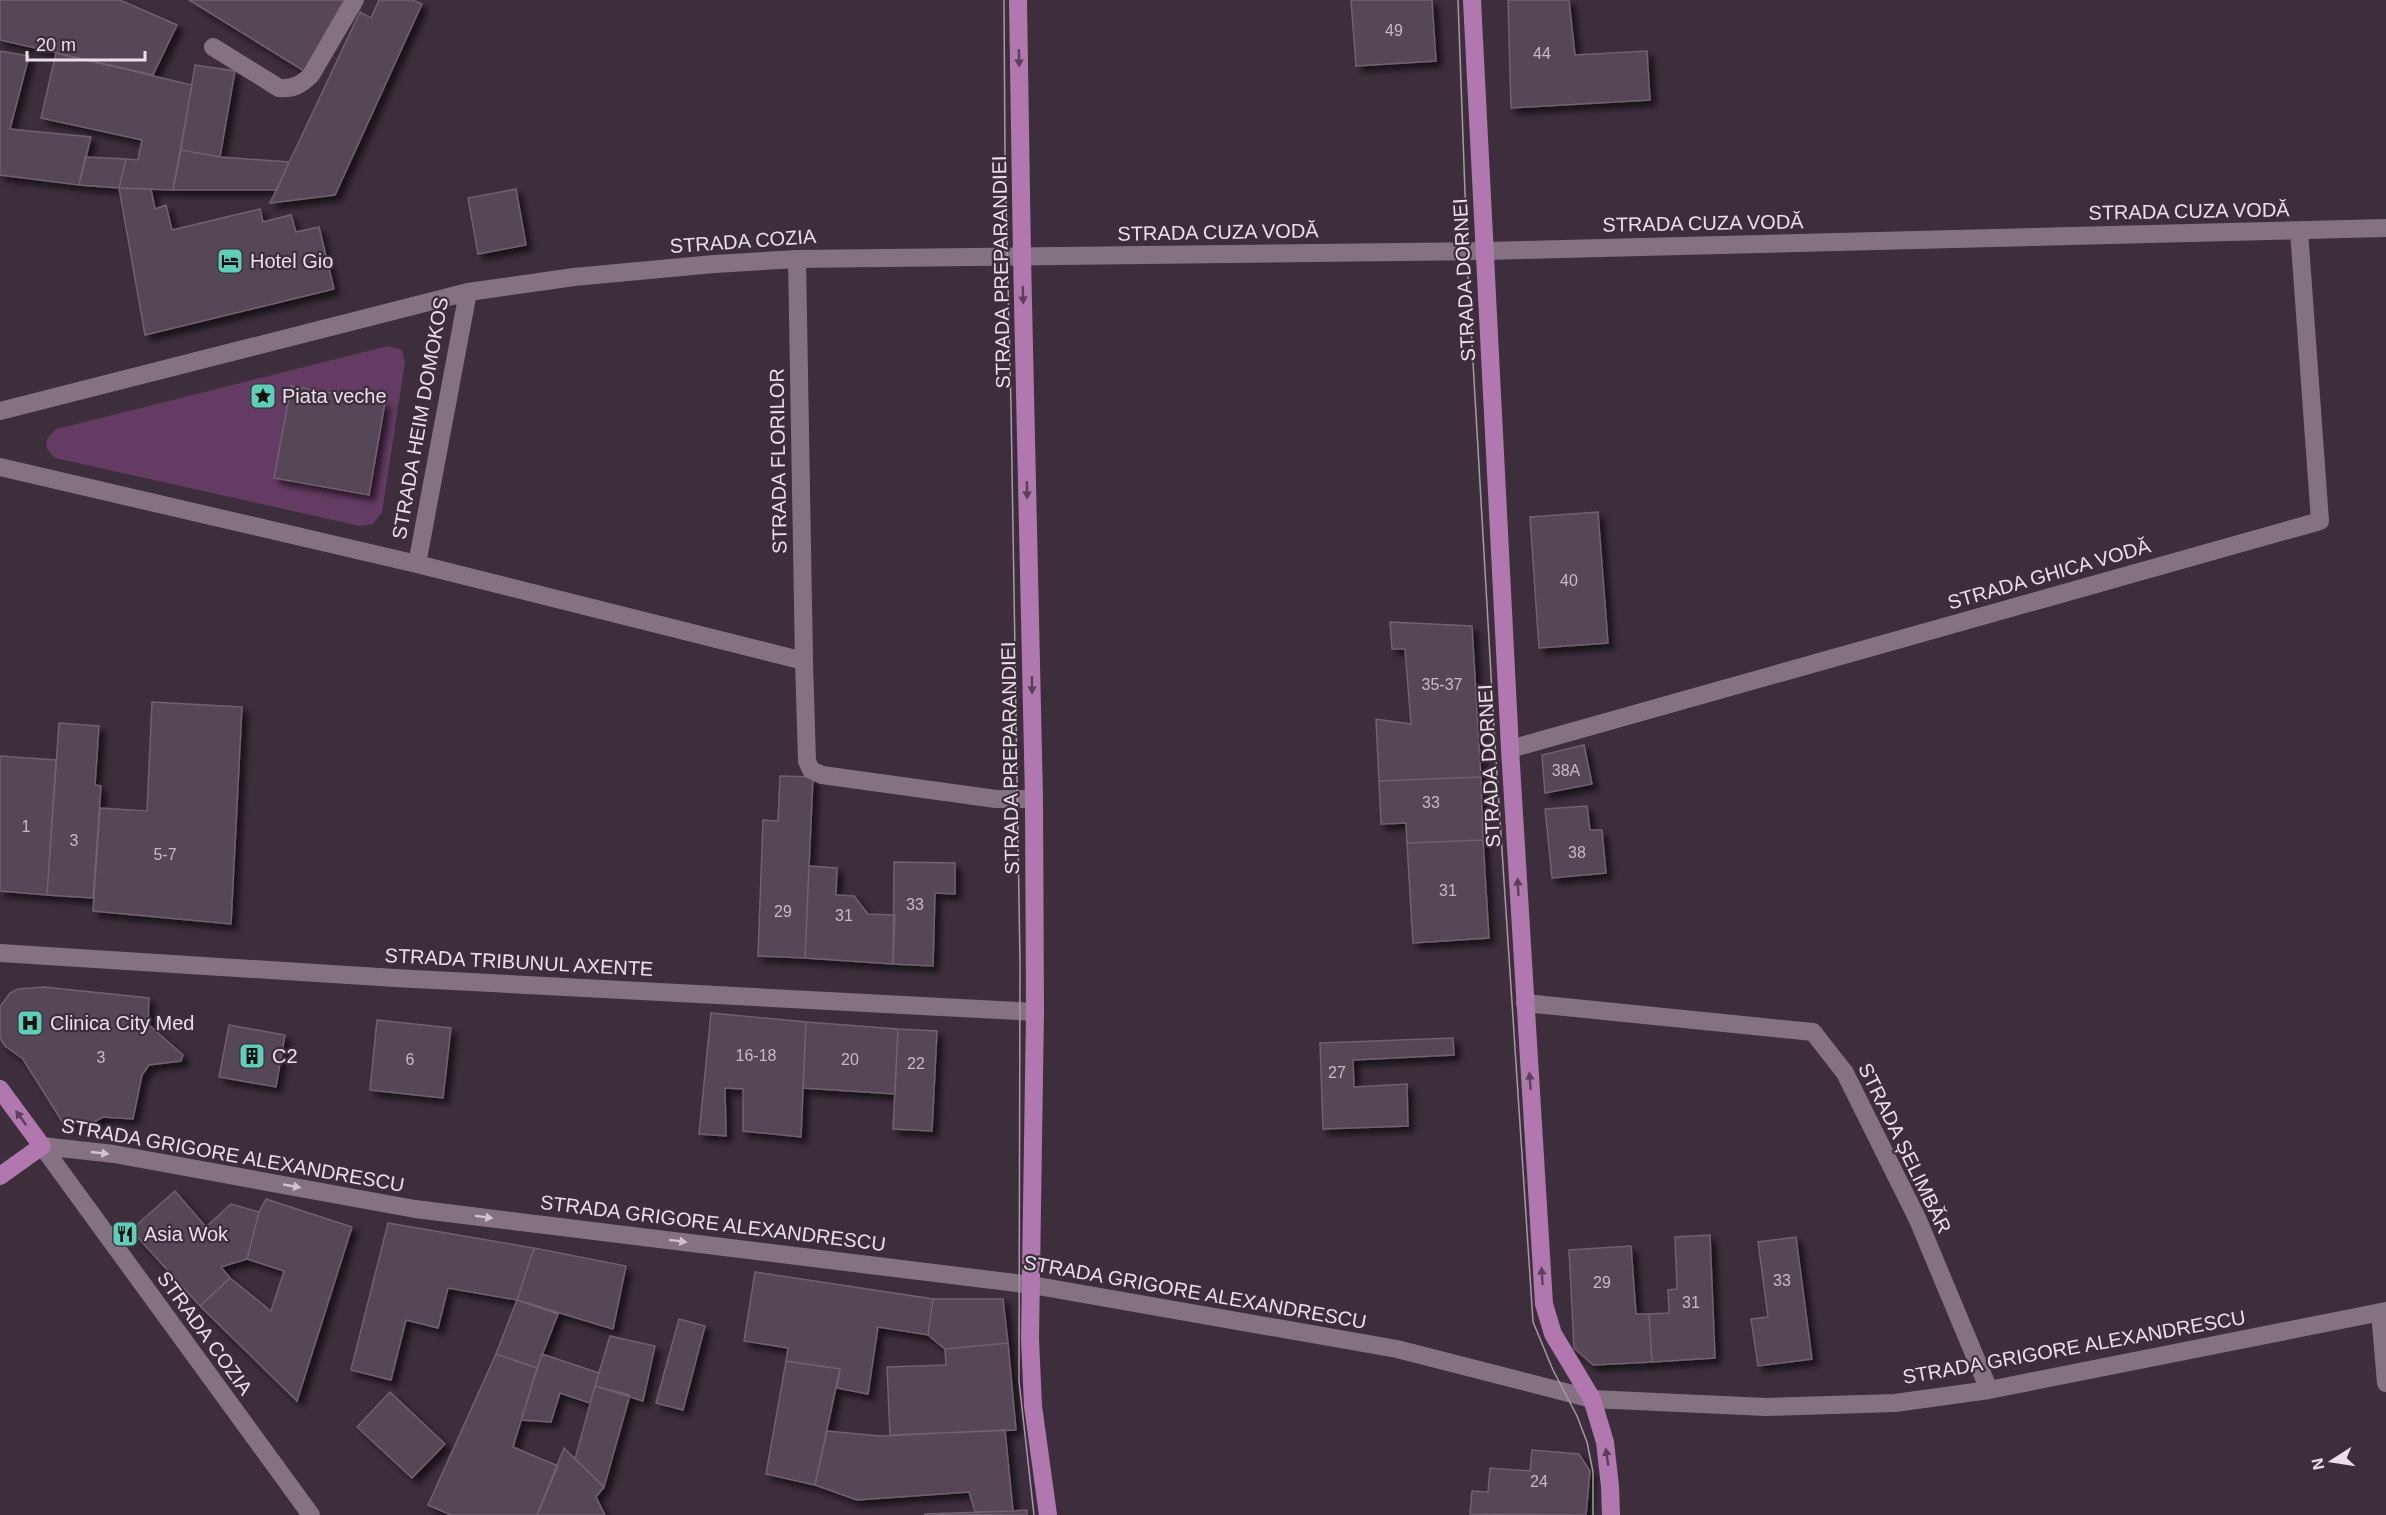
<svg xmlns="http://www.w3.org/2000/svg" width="2386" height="1515" viewBox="0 0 2386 1515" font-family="Arial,sans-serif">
  <defs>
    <filter id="shadow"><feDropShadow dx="5.5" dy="5.5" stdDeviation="3" flood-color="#0009"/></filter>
  </defs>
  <rect width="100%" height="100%" fill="#3d2e3c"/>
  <path fill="#643c63" d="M 388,346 L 402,350 L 405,362 L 382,512 L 373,524 L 360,526 L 55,458 C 43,448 43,438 57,429 Z"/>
  <path fill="#574656" stroke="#716070" stroke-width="1.5" filter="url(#shadow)" d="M 0,0 L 120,0 L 177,25 L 153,75 L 0,40 Z
    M 189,0 L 344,0 L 304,71 Z
    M 379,0 L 412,0 L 422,4 L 335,195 L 270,203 L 360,12 L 371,18 Z
    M 1351,0 L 1432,0 L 1436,61 L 1356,66 Z
    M 1508,0 L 1569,0 L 1575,55 L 1647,51 L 1650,100 L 1511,108 Z
    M 0,51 L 29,56 L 10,129 L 91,137 L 79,185 L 0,175 Z
    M 56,53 L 192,85 L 173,190 L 119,188 L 126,159 L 138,160 L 142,140 L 41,118 Z
    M 195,65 L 235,71 L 220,157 L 181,150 Z
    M 181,150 L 220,157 L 289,162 L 277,190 L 173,190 Z
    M 85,157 L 126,159 L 119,188 L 79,185 Z
    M 119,188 L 151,189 L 155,209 L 166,205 L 172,230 L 260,209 L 263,222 L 291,215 L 296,232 L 319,227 L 334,289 L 145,335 Z
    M 516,189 L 526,245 L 478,254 L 468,198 Z
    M 291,386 L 385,402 L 369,495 L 274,478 Z
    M 1598,512 L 1608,643 L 1539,648 L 1530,517 Z
    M 1390,622 L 1472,626 L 1481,777 L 1379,781 L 1376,719 L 1411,724 L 1405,649 L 1392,649 Z
    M 152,702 L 242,707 L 231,924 L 93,911 L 100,808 L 147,811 Z
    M 59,723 L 99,726 L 95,785 L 101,786 L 93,898 L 47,895 Z
    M 1584,745 L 1592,784 L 1545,793 L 1542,755 Z
    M 0,756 L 56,760 L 47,895 L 0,891 Z
    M 780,776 L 813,777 L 805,958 L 758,956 L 763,820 L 778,821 Z
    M 1481,777 L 1483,840 L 1407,843 L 1406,823 L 1381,824 L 1379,781 Z
    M 1587,806 L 1590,830 L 1602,830 L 1606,873 L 1552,878 L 1545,809 Z
    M 1483,840 L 1489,938 L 1413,943 L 1407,843 Z
    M 894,862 L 955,863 L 955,894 L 935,893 L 933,966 L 893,964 Z
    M 809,866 L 837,868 L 836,895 L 854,896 L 868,914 L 895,915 L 893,964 L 805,958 Z
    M 44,987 L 149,998 L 148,1024 L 183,1055 L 181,1061 L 149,1065 L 142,1075 L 133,1119 L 103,1117 L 94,1122 L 63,1123 L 23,1059 L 5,1046 L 0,1038 L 0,1007 L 10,993 L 18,989 Z
    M 711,1013 L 806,1022 L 801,1137 L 743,1131 L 743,1089 L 725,1088 L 726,1136 L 699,1134 Z
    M 377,1020 L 451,1028 L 443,1098 L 370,1090 Z
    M 806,1022 L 898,1029 L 895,1094 L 803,1088 Z
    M 229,1025 L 285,1035 L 276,1087 L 219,1077 Z
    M 898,1029 L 937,1031 L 932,1131 L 893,1129 Z
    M 1453,1038 L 1454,1055 L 1353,1060 L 1354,1087 L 1407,1084 L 1408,1126 L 1323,1129 L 1320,1043 Z
    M 175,1191 L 206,1227 L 231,1204 L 259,1212 L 247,1259 L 221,1267 L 230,1278 L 200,1306 L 131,1230 Z
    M 266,1199 L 352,1227 L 297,1401 L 200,1306 L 230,1278 L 271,1311 L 284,1271 L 247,1259 L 259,1212 Z
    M 388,1223 L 534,1248 L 517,1300 L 448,1288 L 438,1328 L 406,1320 L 391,1380 L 351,1370 Z
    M 1710,1235 L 1715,1358 L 1652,1362 L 1649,1314 L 1669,1313 L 1668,1290 L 1677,1289 L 1675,1237 Z
    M 1796,1237 L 1812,1359 L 1758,1366 L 1751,1319 L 1768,1317 L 1758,1242 Z
    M 1631,1246 L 1636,1314 L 1649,1314 L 1652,1362 L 1593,1365 L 1574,1348 L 1569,1250 Z
    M 534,1248 L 626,1266 L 613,1329 L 517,1300 Z
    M 755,1272 L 933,1299 L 928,1335 L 878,1327 L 868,1394 L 837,1388 L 840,1369 L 786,1361 L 788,1348 L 744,1341 Z
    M 933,1299 L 1003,1299 L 1008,1343 L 945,1349 L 928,1335 Z
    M 517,1300 L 558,1314 L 537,1368 L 496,1354 Z
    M 679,1319 L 705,1326 L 683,1410 L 656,1403 Z
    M 610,1336 L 655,1346 L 643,1401 L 595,1386 Z
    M 1008,1343 L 1016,1430 L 890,1435 L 887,1367 L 946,1365 L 945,1349 Z
    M 496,1354 L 537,1368 L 513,1447 L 558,1466 L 537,1515 L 451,1515 L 428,1505 Z
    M 542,1354 L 599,1373 L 590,1403 L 560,1393 L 551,1422 L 521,1420 Z
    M 786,1361 L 840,1369 L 815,1485 L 766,1474 Z
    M 595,1386 L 630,1395 L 604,1487 L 575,1459 Z
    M 390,1392 L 445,1444 L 412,1478 L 357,1427 Z
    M 1005,1430 L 1013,1511 L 975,1512 L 969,1492 L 857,1500 L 815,1485 L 827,1431 L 881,1436 Z
    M 564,1448 L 604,1487 L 596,1497 L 605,1515 L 537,1515 Z
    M 1532,1450 L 1579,1454 L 1590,1471 L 1586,1515 L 1470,1514 L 1472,1491 L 1488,1492 L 1490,1468 L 1530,1471 Z
    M 1027,1510 L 1027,1515 L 924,1514 L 1013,1511 Z"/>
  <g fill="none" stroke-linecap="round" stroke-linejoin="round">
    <path stroke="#847283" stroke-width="18" d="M 213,47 L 279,88 C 293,89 301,85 311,75 L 355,0
      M 0,411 L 468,292 L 574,277 L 714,264 L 797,259 L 1485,251 L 2386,228
      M 0,467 L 417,564 L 468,292
      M 417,564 L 804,661 L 797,259
      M 804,661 L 807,761 L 811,770 L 822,775 L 996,799 L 1034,799
      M 1510,749 L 2320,521 L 2299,231
      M 0,953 L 395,978 L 1035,1012
      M 1525,1003 L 1813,1032 L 1845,1073 L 1918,1220 L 1989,1390
      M 42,1146 L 114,1154 L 415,1209 L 1032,1285 L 1397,1349 L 1592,1399 L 1766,1407 L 1895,1403 L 1989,1390 L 2386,1311
      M 42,1146 L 311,1515
      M 2380,1312 L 2386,1383"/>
    <path stroke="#b078ae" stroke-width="18" d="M 1018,0 L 1022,257 L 1034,799 L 1035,1012 L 1030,1339 L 1033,1406 L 1048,1515
      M 1472,0 L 1510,749 L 1544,1304 L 1553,1334 L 1592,1399 L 1605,1442 L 1610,1486 L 1611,1515
      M 0,1089 L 42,1146 L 0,1176"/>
    <path stroke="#a598a4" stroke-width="1.5" d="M 1004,0 L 1005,158 L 1011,406 L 1020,962 L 1019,1381 L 1034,1515
      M 1458,0 L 1468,275 L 1495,744 L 1533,1322 L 1553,1370 L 1577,1416 L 1587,1442 L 1593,1472 L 1593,1515"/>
  </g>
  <defs><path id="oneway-solid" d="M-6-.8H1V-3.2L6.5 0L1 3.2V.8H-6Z" transform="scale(1.5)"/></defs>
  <g fill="#5a4058">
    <use href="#oneway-solid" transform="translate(1019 58) rotate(89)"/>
    <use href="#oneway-solid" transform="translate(1023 295) rotate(88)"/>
    <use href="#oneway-solid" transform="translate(1027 490) rotate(89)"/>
    <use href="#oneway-solid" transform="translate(1032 685) rotate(89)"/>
    <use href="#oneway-solid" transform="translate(1518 887) rotate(-93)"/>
    <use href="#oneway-solid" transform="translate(1530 1081) rotate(-94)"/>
    <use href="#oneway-solid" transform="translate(21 1118) rotate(-126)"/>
    <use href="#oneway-solid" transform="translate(1542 1276) rotate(-94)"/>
    <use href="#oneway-solid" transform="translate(1607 1457) rotate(-98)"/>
  </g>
  <g fill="#d1c4d0">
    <use href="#oneway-solid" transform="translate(100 1153) rotate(6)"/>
    <use href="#oneway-solid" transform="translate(292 1186) rotate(10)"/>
    <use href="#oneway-solid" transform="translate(484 1217) rotate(7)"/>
    <use href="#oneway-solid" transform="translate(678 1241) rotate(7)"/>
  </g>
  <defs>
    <g id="hotel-square" transform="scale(1.35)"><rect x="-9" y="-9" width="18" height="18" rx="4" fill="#5eceb8" stroke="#3d2e3c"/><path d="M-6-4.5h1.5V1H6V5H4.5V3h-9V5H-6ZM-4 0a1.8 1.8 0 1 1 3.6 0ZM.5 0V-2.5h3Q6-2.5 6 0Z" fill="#111"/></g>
    <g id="sight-square" transform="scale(1.35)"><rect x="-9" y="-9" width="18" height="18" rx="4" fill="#5eceb8" stroke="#3d2e3c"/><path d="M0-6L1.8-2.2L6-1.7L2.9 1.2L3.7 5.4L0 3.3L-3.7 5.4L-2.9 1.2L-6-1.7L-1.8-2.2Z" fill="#111"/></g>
    <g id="hospital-square" transform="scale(1.35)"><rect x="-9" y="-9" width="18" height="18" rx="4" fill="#5eceb8" stroke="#3d2e3c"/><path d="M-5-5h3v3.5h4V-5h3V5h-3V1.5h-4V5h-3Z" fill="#111"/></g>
    <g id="building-square" transform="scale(1.35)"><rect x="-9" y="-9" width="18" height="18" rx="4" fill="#5eceb8" stroke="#3d2e3c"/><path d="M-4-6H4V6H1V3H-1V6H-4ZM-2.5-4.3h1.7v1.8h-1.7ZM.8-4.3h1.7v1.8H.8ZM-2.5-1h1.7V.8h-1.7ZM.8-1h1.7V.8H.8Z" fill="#111"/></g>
    <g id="restaurant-square" transform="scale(1.35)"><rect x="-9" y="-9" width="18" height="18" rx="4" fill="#5eceb8" stroke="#3d2e3c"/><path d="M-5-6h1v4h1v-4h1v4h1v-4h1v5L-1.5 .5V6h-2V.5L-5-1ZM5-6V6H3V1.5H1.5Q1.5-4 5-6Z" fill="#111"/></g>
  </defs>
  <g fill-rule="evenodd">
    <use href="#hotel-square" x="230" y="261"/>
    <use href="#sight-square" x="263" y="396"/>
    <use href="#hospital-square" x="30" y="1023"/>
    <use href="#building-square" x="252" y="1056"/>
    <use href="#restaurant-square" x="125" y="1234"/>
  </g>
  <g text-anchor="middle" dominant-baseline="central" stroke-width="4.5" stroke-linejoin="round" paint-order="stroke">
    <g font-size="16" fill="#c6bac5">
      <text x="1394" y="30">49</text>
      <text x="1542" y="53">44</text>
      <text x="1569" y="580">40</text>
      <text x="1442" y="684">35-37</text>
      <text x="1566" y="770">38A</text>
      <text x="1431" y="802">33</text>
      <text x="26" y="826">1</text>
      <text x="74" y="840">3</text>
      <text x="1577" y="852">38</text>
      <text x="165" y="854">5-7</text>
      <text x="1448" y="890">31</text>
      <text x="915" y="904">33</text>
      <text x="783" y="911">29</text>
      <text x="844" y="915">31</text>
      <text x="756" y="1055">16-18</text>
      <text x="101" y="1057">3</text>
      <text x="410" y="1059">6</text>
      <text x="850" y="1059">20</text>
      <text x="916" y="1063">22</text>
      <text x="1337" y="1072">27</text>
      <text x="1782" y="1280">33</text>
      <text x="1602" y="1282">29</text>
      <text x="1691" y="1302">31</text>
      <text x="1539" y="1481">24</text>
    </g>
    <g font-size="20" fill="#ebe0ea" stroke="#3d2e3c">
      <text transform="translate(2189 211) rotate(-1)">STRADA CUZA VODĂ</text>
      <text transform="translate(1703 223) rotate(-1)">STRADA CUZA VODĂ</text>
      <text transform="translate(1218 232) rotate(-1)">STRADA CUZA VODĂ</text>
      <text transform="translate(743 241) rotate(-4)">STRADA COZIA</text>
      <text transform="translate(1001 272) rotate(-91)">STRADA PREPARANDIEI</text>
      <text transform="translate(1464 280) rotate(-93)">STRADA DORNEI</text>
      <text transform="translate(420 418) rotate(-80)">STRADA HEIM DOMOKOS</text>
      <text transform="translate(778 461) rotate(-91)">STRADA FLORILOR</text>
      <text transform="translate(2049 574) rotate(-16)">STRADA GHICA VODĂ</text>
      <text transform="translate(1010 758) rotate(-91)">STRADA PREPARANDIEI</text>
      <text transform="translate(1489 766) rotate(-93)">STRADA DORNEI</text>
      <text transform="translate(519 962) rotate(3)">STRADA TRIBUNUL AXENTE</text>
      <text transform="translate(1905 1148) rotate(64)">STRADA ȘELIMBĂR</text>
      <text transform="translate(233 1155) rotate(10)">STRADA GRIGORE ALEXANDRESCU</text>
      <text transform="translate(713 1223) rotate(7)">STRADA GRIGORE ALEXANDRESCU</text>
      <text transform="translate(1195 1292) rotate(10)">STRADA GRIGORE ALEXANDRESCU</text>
      <text transform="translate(205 1333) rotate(54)">STRADA COZIA</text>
      <text transform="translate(2074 1347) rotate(-10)">STRADA GRIGORE ALEXANDRESCU</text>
    </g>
    <g font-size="20" fill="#ebe0ea" stroke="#3d2e3c" text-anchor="start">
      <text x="250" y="261">Hotel Gio</text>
      <text x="282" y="396">Piata veche</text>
      <text x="50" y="1023">Clinica City Med</text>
      <text x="272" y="1056">C2</text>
      <text x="144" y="1234">Asia Wok</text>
    </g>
  </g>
  <g transform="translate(2332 1461) rotate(258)" stroke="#3d2e3c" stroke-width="4.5" paint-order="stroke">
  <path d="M0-4.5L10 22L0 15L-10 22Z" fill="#ebe0ea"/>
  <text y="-9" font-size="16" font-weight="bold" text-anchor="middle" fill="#ebe0ea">N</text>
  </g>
  <path d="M27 51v9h118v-9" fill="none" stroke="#ebe0ea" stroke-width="3"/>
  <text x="36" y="51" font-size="18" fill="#ebe0ea" stroke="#3d2e3c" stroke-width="4.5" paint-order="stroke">20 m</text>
</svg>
